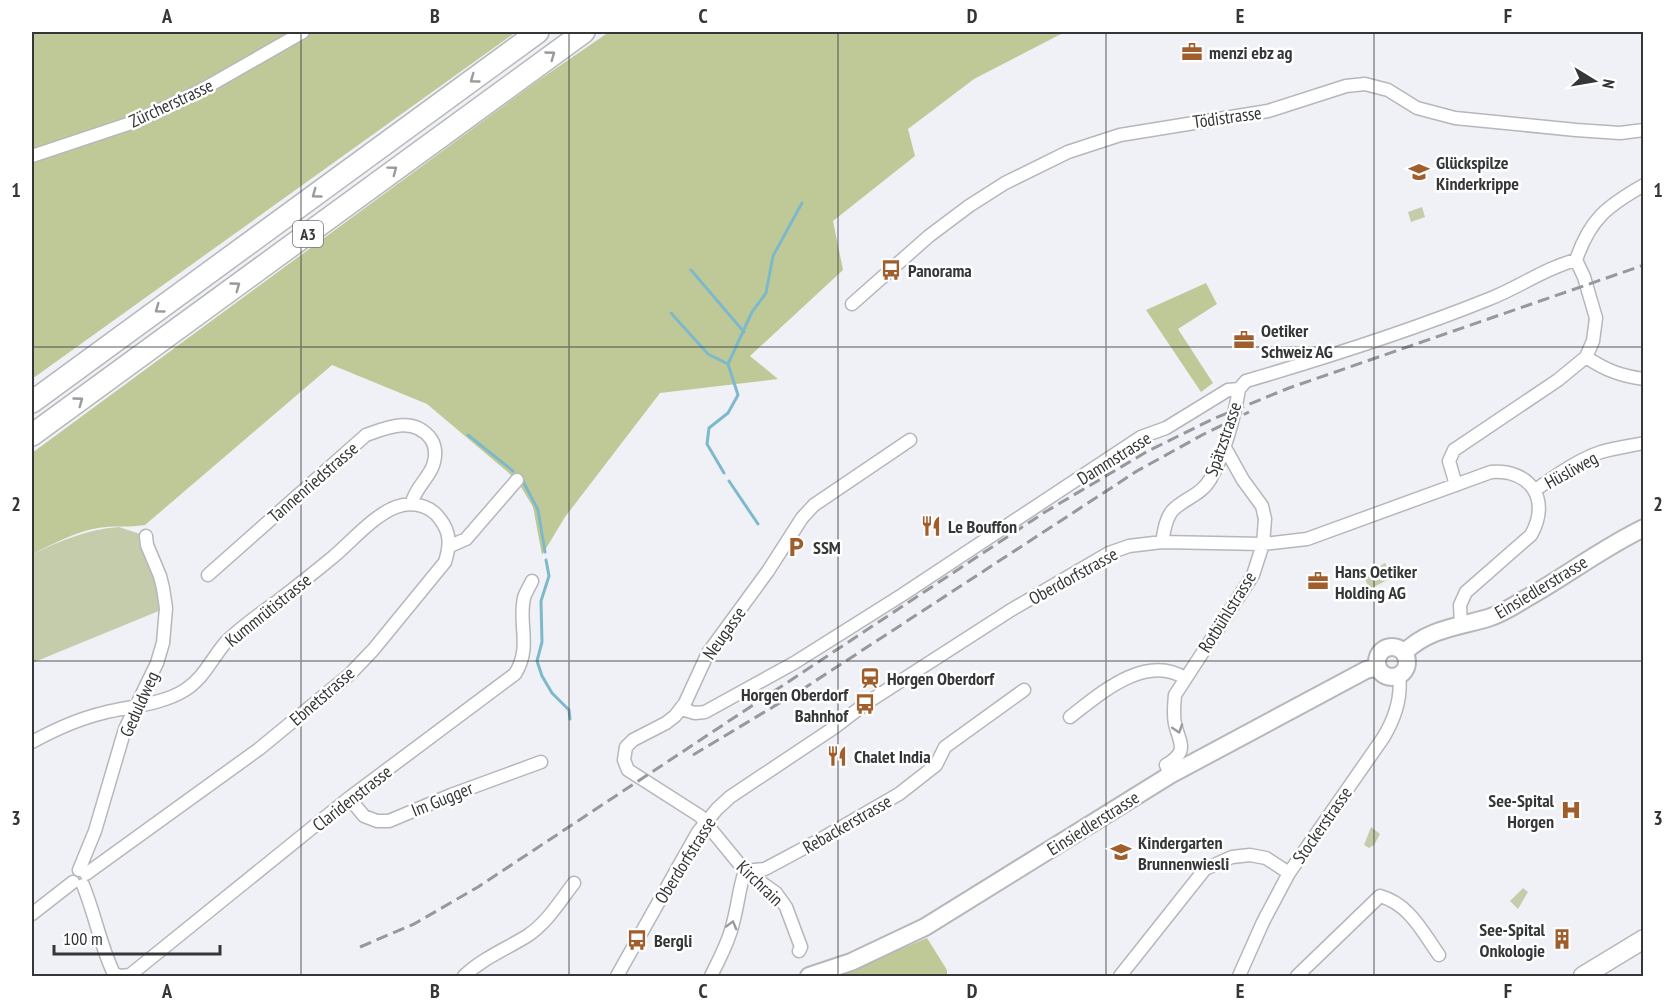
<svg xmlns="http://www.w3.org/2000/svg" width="1675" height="1008" viewBox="0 0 1675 1008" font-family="'PT Sans Narrow',sans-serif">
  <rect width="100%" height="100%" fill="#f0f1f6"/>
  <path fill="#c5ccac" d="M 1422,207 L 1425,217 L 1411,222 L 1408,212 Z
    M 119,527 L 146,536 L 166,608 L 32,663 L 32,554 C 61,541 87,529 119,527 Z
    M 1385,563 L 1393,577 L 1370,589 L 1363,576 Z
    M 1371,827 L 1380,834 L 1374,845 L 1369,848 L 1364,845 Z
    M 1523,888 L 1528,892 L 1518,909 L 1510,901 Z"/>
  <path fill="#bfc998" d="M 32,32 L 516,32 L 32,379 Z
    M 609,32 L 1065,32 L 974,79 L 908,129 L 915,156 L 833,221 L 843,270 L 750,356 L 778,379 L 660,393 L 565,517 L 542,555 L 533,507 L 517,480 L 427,404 L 332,365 L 145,525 C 128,528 114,525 98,528 C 75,532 53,544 32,554 L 32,453 L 536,82 Z
    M 1206,283 L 1217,304 L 1178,329 L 1213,383 L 1201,392 L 1146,310 Z
    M 927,938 L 947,970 L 947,976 L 837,976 Z"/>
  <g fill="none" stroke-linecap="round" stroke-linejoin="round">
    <path stroke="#7eb9cb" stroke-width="3" d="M 691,270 L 744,332
      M 671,313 L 708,354 L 728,364
      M 468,435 L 513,471
      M 724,473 L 707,444 L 709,428 L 728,413 L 738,395 L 728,364 L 752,312 L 766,293 L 773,256 L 802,203
      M 523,481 L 538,510 L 545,552
      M 729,481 L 758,524
      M 546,560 L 549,576 L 541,601 L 542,642 L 537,661 L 542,676 L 552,693 L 569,710 L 570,719"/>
    <g stroke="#b5b7bb" stroke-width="15">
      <path id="minor" d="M 32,156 L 137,121 L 198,92 L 303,32
        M 852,304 L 929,236 L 969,206 L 1005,183 L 1068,152 L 1120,135 L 1268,111 L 1346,86 L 1365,84 L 1388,90 L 1417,108 L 1455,118 L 1576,130 L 1620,133 L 1644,130
        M 1586,357 C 1605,370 1621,376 1644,379
        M 1456,485 L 1449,461 L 1454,450 L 1558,380 L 1586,357 L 1593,341 L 1596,318 L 1584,277 L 1576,260 C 1590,219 1607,206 1644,185
        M 1535,490 C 1556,476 1577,460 1601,452 C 1615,448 1630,446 1644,443
        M 1162,542 C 1164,532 1165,520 1172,511 C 1184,498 1201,496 1211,478 C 1224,456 1235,414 1239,389
        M 450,546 L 466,539 L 517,480
        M 208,575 L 366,435 C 388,427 414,416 431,439 C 435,445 436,454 434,462 C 431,477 415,487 412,503
        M 681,709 L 695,713 L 705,712 L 794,663 L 902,595 L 1141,437 L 1166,428 L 1228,390 L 1239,389 L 1246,381 C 1328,357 1410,331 1489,299 C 1518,288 1545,268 1576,260
        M 1070,717 C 1100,694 1145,653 1185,678
        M 32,742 C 54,730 78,719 103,713 C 130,706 161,705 185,690 C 204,678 212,658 226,642 C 242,626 261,613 279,600 C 297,586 315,572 333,557 C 351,542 374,515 396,507 C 412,501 430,505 440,519 C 451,533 450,546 445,562 L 373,650 L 349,675 L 259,749 L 86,874
        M 1170,775 L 1166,765 C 1189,751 1180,744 1175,724 C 1173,714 1174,705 1175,695 L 1253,575 L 1263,544 L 1265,519 L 1262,506 L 1243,480 L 1224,446
        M 349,798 L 364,816 L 377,821 L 389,821 L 451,795 L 541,762
        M 79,870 L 95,831 L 125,729 L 157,663 L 163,643 L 166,608 L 163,588 L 160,576 L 147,545 L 146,536
        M 83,885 C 95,914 100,945 114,974 L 121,976 L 130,975 L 349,798 L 515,674 C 532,647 518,625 524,598 C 525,593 530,586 532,581
        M 32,914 L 73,882
        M 799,951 L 801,947 L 786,907 L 776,893 L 745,871 L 700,816 L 628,770 L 624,760 L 626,747 L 633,740 L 666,723 L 675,716 L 685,703 L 708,653 L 768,571 L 802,518 L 814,505 L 910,440
        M 464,976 C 483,958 506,949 527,936 C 547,923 560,901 574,883
        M 617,976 L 698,832 L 717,809 L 730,797 L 835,727 L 865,704 L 1011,610 L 1109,553 L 1129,546 L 1162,542 L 1263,544 L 1307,539 L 1491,472 C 1531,469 1551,500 1531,535 L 1466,592 L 1460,605 L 1461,624
        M 711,976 C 719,959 729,942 733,923 C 738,905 739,888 745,871 L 765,869 L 821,839 L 899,794 L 936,765 L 945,747 L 1024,690
        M 1120,976 L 1205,869 L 1232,857 L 1250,855 L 1266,858 L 1289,873
        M 1239,976 L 1263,922 L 1289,873 L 1383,738 C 1394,720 1402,697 1399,675
        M 1297,976 L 1380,896 C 1409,904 1422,931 1439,955"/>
    </g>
    <g stroke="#b5b7bb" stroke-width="20">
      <path id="secondary" d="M1377 662a15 15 0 1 1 30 0a15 15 0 1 1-30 0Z
        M 1404,653 C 1427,629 1458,627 1488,618 C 1501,614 1514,606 1525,599 C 1565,577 1602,548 1644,528
        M 809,976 L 851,962 L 925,927 L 1170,775 L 1366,670 L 1378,667"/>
    </g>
    <g stroke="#b5b7bb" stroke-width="21">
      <path id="primary" d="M 1583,976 L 1644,939"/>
    </g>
    <g stroke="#b5b7bb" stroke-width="24">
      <path id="motorway" d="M 32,402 L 538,32
        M 32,435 L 584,32"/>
    </g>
    <use href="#minor" stroke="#fff" stroke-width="12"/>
    <use href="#secondary" stroke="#fff" stroke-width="16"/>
    <use href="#primary" stroke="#fff" stroke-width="18"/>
    <use href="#motorway" stroke="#fff" stroke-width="21"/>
    <path stroke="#97989b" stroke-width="3" stroke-dasharray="12 6" stroke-linecap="butt" d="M 693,755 L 806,687 L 1137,471 L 1204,434 L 1249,412
      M 360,947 L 414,924 L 478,887 L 1045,512 L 1148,451 L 1215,418 L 1289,388 L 1644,265"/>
  </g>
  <defs><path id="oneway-chevron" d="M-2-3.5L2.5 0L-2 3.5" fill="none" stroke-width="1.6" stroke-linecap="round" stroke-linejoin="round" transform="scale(1.5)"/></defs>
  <g stroke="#9a9a9b">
    <use href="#oneway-chevron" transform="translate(551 55) rotate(-36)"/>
    <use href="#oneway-chevron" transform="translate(474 79) rotate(144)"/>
    <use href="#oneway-chevron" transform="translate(393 170) rotate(-37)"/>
    <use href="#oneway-chevron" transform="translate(316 194) rotate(144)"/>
    <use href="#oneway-chevron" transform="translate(236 286) rotate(-36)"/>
    <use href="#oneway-chevron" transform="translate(159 309) rotate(144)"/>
    <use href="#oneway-chevron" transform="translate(79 401) rotate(-36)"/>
    <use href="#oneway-chevron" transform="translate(1178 729) rotate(72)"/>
    <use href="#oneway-chevron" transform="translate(732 925) rotate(-75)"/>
  </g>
  <path fill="none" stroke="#353637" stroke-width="1.5" stroke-opacity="0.55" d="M 301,32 L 301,976M 569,32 L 569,976M 838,32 L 838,976M 1106,32 L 1106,976M 1374,32 L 1374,976M 32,347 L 1644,347M 32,661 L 1644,661"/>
  <defs>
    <g id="office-bare" transform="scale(1.62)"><path d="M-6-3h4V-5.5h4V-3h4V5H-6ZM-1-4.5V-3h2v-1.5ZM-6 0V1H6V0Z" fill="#a15e2d" stroke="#fff" stroke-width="2.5" paint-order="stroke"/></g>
    <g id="school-bare" transform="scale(1.62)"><path d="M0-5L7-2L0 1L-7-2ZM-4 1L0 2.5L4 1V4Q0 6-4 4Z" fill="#a15e2d" stroke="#fff" stroke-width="2.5" paint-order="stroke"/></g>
    <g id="bus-bare" transform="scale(1.62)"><path d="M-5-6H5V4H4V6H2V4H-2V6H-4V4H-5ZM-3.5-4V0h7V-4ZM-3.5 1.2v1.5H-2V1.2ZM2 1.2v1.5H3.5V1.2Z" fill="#a15e2d" stroke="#fff" stroke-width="2.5" paint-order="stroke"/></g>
    <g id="restaurant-bare" transform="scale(1.62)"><path d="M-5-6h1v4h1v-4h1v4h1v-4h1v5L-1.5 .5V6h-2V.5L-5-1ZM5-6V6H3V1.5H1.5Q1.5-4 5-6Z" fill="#a15e2d" stroke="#fff" stroke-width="2.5" paint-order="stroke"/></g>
    <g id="parking-bare" transform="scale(1.62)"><path d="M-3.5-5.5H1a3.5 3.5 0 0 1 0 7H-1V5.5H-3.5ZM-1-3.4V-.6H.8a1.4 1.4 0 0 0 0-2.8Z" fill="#a15e2d" stroke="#fff" stroke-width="2.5" paint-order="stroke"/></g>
    <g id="station-bare" transform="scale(1.62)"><path d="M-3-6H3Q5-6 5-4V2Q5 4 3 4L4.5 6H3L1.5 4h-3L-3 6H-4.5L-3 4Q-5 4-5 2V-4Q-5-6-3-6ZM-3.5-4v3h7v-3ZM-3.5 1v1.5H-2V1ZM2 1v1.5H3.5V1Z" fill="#a15e2d" stroke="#fff" stroke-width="2.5" paint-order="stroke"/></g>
    <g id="hospital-bare" transform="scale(1.62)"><path d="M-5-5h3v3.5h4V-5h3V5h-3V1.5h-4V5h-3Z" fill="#a15e2d" stroke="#fff" stroke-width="2.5" paint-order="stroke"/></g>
    <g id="building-bare" transform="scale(1.62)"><path d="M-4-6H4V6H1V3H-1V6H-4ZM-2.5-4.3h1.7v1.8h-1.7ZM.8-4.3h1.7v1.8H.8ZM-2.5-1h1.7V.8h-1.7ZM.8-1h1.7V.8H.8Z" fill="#a15e2d" stroke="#fff" stroke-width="2.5" paint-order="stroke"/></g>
  </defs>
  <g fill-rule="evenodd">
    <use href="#office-bare" x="1192" y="52"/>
    <use href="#school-bare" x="1419" y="172"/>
    <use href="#bus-bare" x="891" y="270"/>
    <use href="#office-bare" x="1244" y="340"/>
    <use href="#restaurant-bare" x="931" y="526"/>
    <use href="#parking-bare" x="796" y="547"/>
    <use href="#office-bare" x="1318" y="581"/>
    <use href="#station-bare" x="870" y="678"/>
    <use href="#bus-bare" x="865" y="704"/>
    <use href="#restaurant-bare" x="837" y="756"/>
    <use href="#hospital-bare" x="1571" y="810"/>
    <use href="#school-bare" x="1121" y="852"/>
    <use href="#building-bare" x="1562" y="939"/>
    <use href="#bus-bare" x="637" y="940"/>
  </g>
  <g text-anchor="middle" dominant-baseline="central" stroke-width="5" stroke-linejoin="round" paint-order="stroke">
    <rect fill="#fff" stroke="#727273" stroke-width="1.5" x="293" y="221" width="30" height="26" rx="4.5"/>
    <g font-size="16" font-weight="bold" fill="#353637">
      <text x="308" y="234">A3</text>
    </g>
    <g font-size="18" font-weight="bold" fill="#353637" stroke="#fff" text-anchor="start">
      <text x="1209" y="52">menzi ebz ag</text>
      <text x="1436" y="162">Glückspilze<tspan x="1436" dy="21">Kinderkrippe</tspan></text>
      <text x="908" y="270">Panorama</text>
      <text x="1261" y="330">Oetiker<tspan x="1261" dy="21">Schweiz AG</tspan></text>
      <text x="948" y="526">Le Bouffon</text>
      <text x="813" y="547">SSM</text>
      <text x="1335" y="571">Hans Oetiker<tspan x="1335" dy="21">Holding AG</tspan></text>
      <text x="887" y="678">Horgen Oberdorf</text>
      <text x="848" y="694" text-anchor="end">Horgen Oberdorf<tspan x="848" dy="21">Bahnhof</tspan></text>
      <text x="854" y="756">Chalet India</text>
      <text x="1554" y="800" text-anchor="end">See-Spital<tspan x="1554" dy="21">Horgen</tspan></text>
      <text x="1138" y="842">Kindergarten<tspan x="1138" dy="21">Brunnenwiesli</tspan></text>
      <text x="1545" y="929" text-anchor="end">See-Spital<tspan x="1545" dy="21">Onkologie</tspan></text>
      <text x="654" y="940">Bergli</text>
    </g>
    <g font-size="18" fill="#353637" stroke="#fff">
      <text transform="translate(171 103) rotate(-25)">Zürcherstrasse</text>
      <text transform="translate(1227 117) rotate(-8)">Tödistrasse</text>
      <text transform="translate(1223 439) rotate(-71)">Spätzstrasse</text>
      <text transform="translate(1114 458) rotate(-32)">Dammstrasse</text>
      <text transform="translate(1571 470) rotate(-29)">Hüsliweg</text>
      <text transform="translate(313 482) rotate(-41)">Tannenriedstrasse</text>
      <text transform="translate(1073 576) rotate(-29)">Oberdorfstrasse</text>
      <text transform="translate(1541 587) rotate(-31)">Einsiedlerstrasse</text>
      <text transform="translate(268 610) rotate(-39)">Kummrütistrasse</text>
      <text transform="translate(1227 612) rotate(-58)">Rotbühlstrasse</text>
      <text transform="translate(724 633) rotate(-55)">Neugasse</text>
      <text transform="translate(322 696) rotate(-41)">Ebnetstrasse</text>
      <text transform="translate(139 704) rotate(-66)">Geduldweg</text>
      <text transform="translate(352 798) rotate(-38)">Claridenstrasse</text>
      <text transform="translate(442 799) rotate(-22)">Im Gugger</text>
      <text transform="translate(1093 823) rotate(-32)">Einsiedlerstrasse</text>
      <text transform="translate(847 824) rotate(-30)">Rebackerstrasse</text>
      <text transform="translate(1322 825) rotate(-55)">Stockerstrasse</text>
      <text transform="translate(685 860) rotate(-58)">Oberdorfstrasse</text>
      <text transform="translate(760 883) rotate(44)">Kirchrain</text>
    </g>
  </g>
  <rect width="1675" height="1008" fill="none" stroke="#ffffff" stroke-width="66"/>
  <g transform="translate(1594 81) rotate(101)" stroke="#ffffff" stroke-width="4.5" paint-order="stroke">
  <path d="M0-4.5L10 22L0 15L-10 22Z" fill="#353637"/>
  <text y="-9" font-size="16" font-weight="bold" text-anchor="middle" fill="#353637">N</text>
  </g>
  <path d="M54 945v9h166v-9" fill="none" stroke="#353637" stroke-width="3"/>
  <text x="63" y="945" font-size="18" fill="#353637" stroke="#ffffff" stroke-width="4.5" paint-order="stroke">100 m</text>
  <rect x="33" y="33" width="1609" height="942" fill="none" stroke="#353637" stroke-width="2"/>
  <g font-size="20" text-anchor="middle" font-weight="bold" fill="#353637">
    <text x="167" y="23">A</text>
    <text x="435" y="23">B</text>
    <text x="703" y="23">C</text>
    <text x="972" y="23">D</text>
    <text x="1240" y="23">E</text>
    <text x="1508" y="23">F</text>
    <text x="16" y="197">1</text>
    <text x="1658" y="197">1</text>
    <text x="16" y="511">2</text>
    <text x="1658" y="511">2</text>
    <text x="16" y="825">3</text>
    <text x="1658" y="825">3</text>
    <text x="167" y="998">A</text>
    <text x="435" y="998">B</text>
    <text x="703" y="998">C</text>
    <text x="972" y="998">D</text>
    <text x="1240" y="998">E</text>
    <text x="1508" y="998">F</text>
  </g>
</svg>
